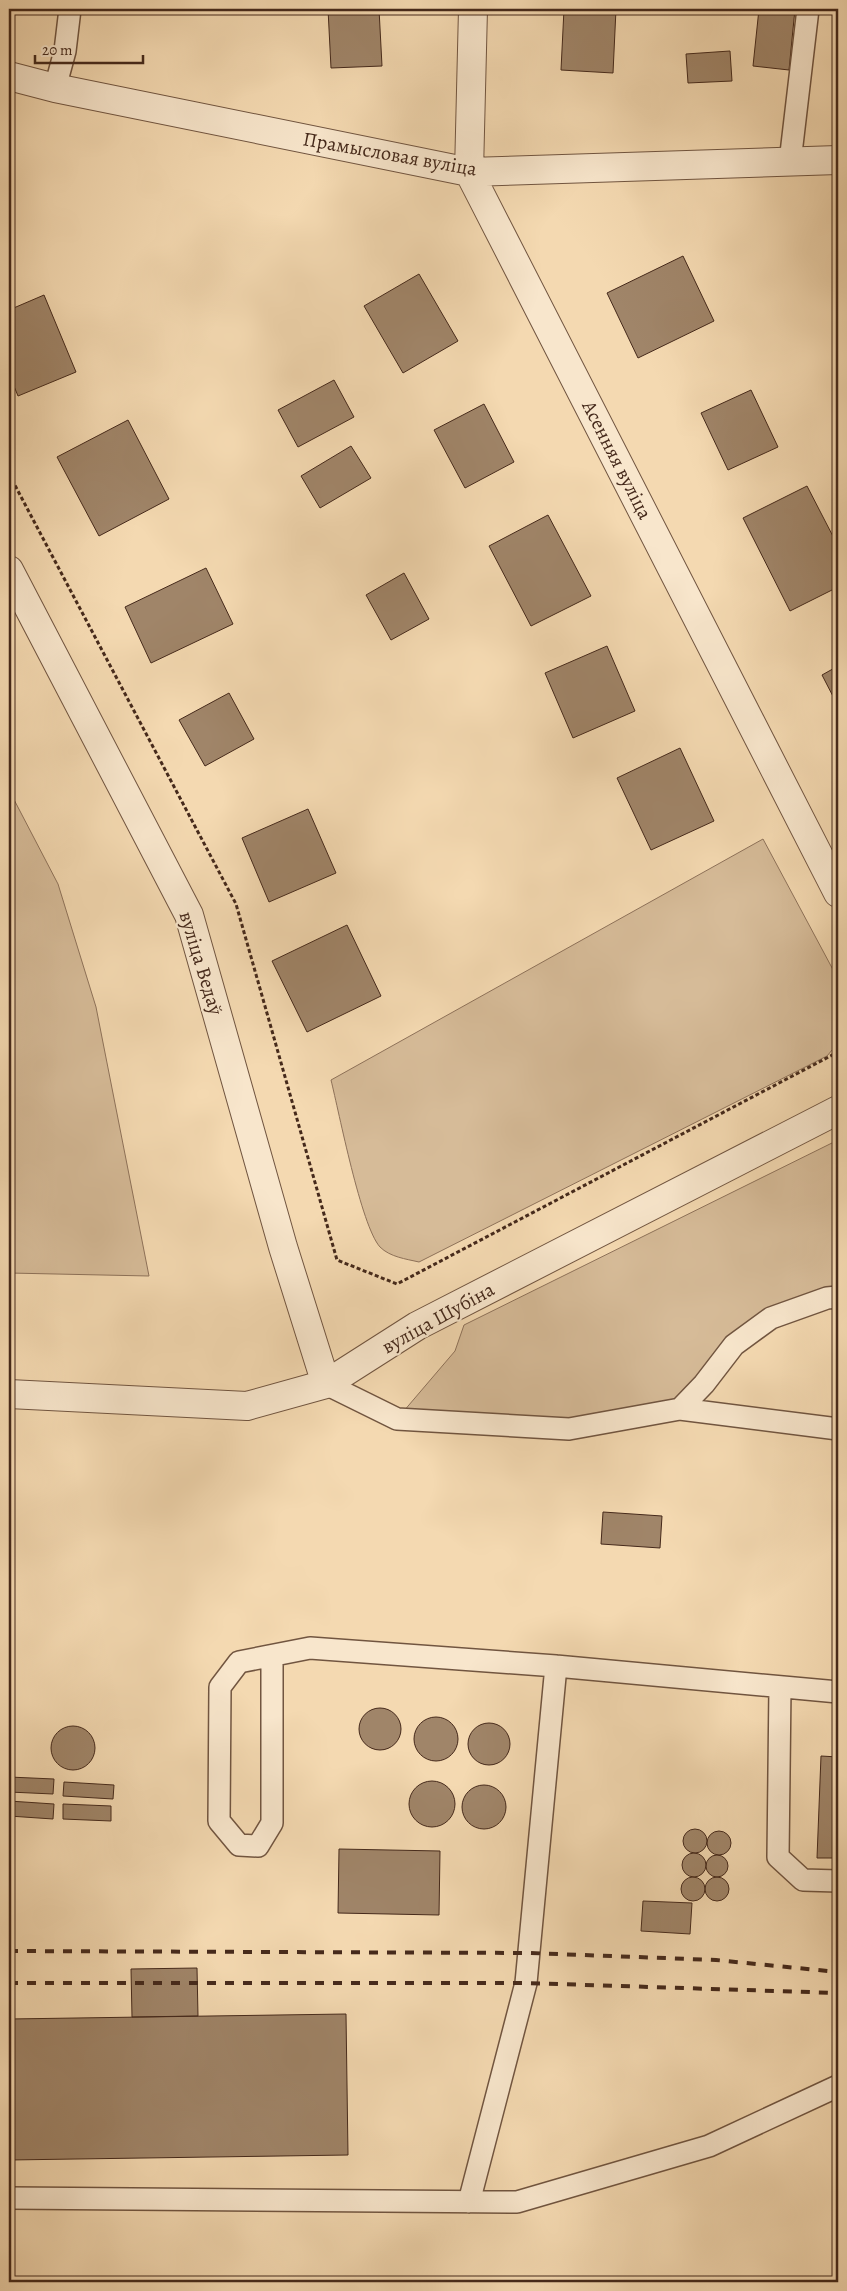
<svg xmlns="http://www.w3.org/2000/svg" width="847" height="2291" viewBox="0 0 847 2291" font-family="Alegreya,serif">
  <rect width="100%" height="100%" fill="#f4d9b1"/>
  <filter id="stains"><feTurbulence type="fractalNoise" baseFrequency=".004" numOctaves="4"/><feColorMatrix values="0 0 0 0 .2 0 0 0 0 .09 0 0 0 0 .02 0 0 0 .5 -.17"/></filter>
  <radialGradient id="worn" r=".72"><stop offset=".6" stop-color="#630" stop-opacity="0"/><stop offset="1" stop-color="#630" stop-opacity=".3"/></radialGradient>
  <path fill="#d6bb98" stroke="#8e725a" d="M 9,790 L 58,884 L 96,1007 L 149,1276 L 9,1273 Z
    M 763,839 L 838,979 L 838,1043 L 827,1056 L 419,1262 C 406,1259 390,1257 380,1247 C 361,1226 339,1112 331,1080 Z
    M 838,1140 L 838,1297 L 771,1318 L 680,1409 L 569,1429 L 397,1419 L 455,1351 L 464,1325 Z"/>
  <path fill="#a08569" stroke="#45291b" d="M 328,9 L 379,9 L 382,66 L 331,68 Z
    M 564,9 L 616,9 L 613,73 L 561,70 Z
    M 759,9 L 795,9 L 789,70 L 753,66 Z
    M 730,51 L 732,81 L 688,83 L 686,54 Z
    M 683,256 L 714,321 L 638,358 L 607,293 Z
    M 419,274 L 458,341 L 403,373 L 364,306 Z
    M 44,295 L 76,372 L 18,396 L 9,374 L 9,310 Z
    M 334,380 L 354,417 L 298,447 L 278,410 Z
    M 751,390 L 778,447 L 728,470 L 701,413 Z
    M 484,404 L 514,462 L 465,488 L 434,430 Z
    M 128,420 L 169,499 L 99,536 L 57,457 Z
    M 351,446 L 371,478 L 320,508 L 301,476 Z
    M 807,486 L 838,546 L 838,587 L 790,611 L 743,518 Z
    M 548,515 L 591,596 L 531,626 L 489,546 Z
    M 206,568 L 233,624 L 151,663 L 125,607 Z
    M 404,573 L 429,619 L 391,640 L 366,595 Z
    M 607,646 L 635,711 L 573,738 L 545,673 Z
    M 838,666 L 838,706 L 822,675 Z
    M 229,693 L 254,739 L 205,766 L 179,720 Z
    M 680,748 L 714,821 L 651,850 L 617,778 Z
    M 308,809 L 336,873 L 269,902 L 242,838 Z
    M 347,925 L 381,996 L 307,1032 L 272,961 Z
    M 603,1512 L 662,1516 L 660,1548 L 601,1544 Z
    M359 1729a21 21 0 1 1 42 0a21 21 0 1 1-42 0Z
    M414 1739a22 22 0 1 1 44 0a22 22 0 1 1-44 0Z
    M468 1744a21 21 0 1 1 42 0a21 21 0 1 1-42 0Z
    M51 1748a22 22 0 1 1 44 0a22 22 0 1 1-44 0Z
    M 821,1756 L 838,1757 L 838,1858 L 817,1858 Z
    M 9,1777 L 54,1779 L 53,1794 L 9,1792 Z
    M409 1804a23 23 0 1 1 46 0a23 23 0 1 1-46 0Z
    M 64,1782 L 114,1785 L 113,1799 L 63,1796 Z
    M462 1807a22 22 0 1 1 44 0a22 22 0 1 1-44 0Z
    M 9,1801 L 54,1804 L 53,1819 L 9,1816 Z
    M 63,1804 L 111,1806 L 111,1821 L 63,1819 Z
    M683 1841a12 12 0 1 1 24 0a12 12 0 1 1-24 0Z
    M707 1843a12 12 0 1 1 24 0a12 12 0 1 1-24 0Z
    M 339,1849 L 440,1851 L 439,1915 L 338,1913 Z
    M682 1865a12 12 0 1 1 24 0a12 12 0 1 1-24 0Z
    M706 1866a11 11 0 1 1 22 0a11 11 0 1 1-22 0Z
    M681 1889a12 12 0 1 1 24 0a12 12 0 1 1-24 0Z
    M705 1889a12 12 0 1 1 24 0a12 12 0 1 1-24 0Z
    M 643,1901 L 692,1903 L 690,1934 L 641,1931 Z
    M 197,1968 L 198,2016 L 132,2017 L 131,1969 Z
    M 346,2014 L 348,2155 L 9,2160 L 9,2019 Z"/>
  <g fill="none" stroke-linecap="round" stroke-linejoin="round">
    <g stroke="#715540" stroke-width="24">
      <path id="lane" d="M 55,88 L 65,51 L 70,9
        M 790,162 L 808,9
        M 326,1384 L 397,1419 L 569,1429 L 680,1409 L 838,1429
        M 680,1409 L 704,1384 L 734,1345 L 771,1318 L 827,1298 L 838,1297
        M 272,1656 L 272,1823 L 258,1846 L 239,1845 L 219,1821 L 220,1687 L 239,1662 L 310,1648 L 556,1666 L 838,1692
        M 780,1687 L 778,1857 L 803,1880 L 838,1881
        M 9,2198 L 517,2202 L 709,2146 L 838,2086
        M 469,2202 L 526,1983 L 556,1666"/>
    </g>
    <g stroke="#715540" stroke-width="30">
      <path id="street" d="M 473,9 L 469,172 L 838,893
        M 9,76 L 55,88 L 469,172 L 838,160
        M 9,570 L 189,915 L 283,1247 L 326,1384
        M 9,1394 L 247,1406 L 326,1384 L 417,1326 L 838,1110"/>
    </g>
    <path stroke="#45291b" stroke-width="3" stroke-dasharray="4 2.5" stroke-linecap="butt" d="M 9,474 L 236,904 L 337,1260 L 397,1284 L 838,1052"/>
    <use href="#lane" stroke="#f8e6cc" stroke-width="21"/>
    <use href="#street" stroke="#f8e6cc" stroke-width="28"/>
    <path stroke="#45291b" stroke-width="4" stroke-dasharray="9 9" stroke-linecap="butt" d="M 9,1951 L 530,1953 L 716,1960 L 838,1972
      M 9,1983 L 526,1983 L 838,1993"/>
  </g>
  <g text-anchor="middle" dominant-baseline="central" stroke-width="4.5" stroke-linejoin="round" paint-order="stroke">
    <g font-size="20" fill="#45291b" stroke="#f8e6cc">
      <text transform="translate(390 154) rotate(10)">Прамысловая вуліца</text>
      <text transform="translate(617 460) rotate(63)">Асенняя вуліца</text>
      <text transform="translate(201 963) rotate(73)">вуліца Ведаў</text>
      <text transform="translate(438 1318) rotate(-29)">вуліца Шубіна</text>
    </g>
  </g>
  <rect width="847" height="2291" fill="none" stroke="#f4d9b1" stroke-width="30"/>
  <rect x="10" y="10" width="827" height="2271" fill="none" stroke="#45291b" stroke-width="2.5"/>
  <rect x="15" y="15" width="817" height="2261" fill="none" stroke="#45291b"/>
  <path d="M35 55v8h108v-8" fill="none" stroke="#45291b" stroke-width="2.5"/>
  <text x="42" y="55" font-size="15" fill="#45291b" stroke="#f8e6cc" stroke-width="4" paint-order="stroke">20 m</text>
  <rect width="100%" height="100%" filter="url(#stains)"/>
  <rect width="100%" height="100%" fill="url(#worn)"/>
</svg>
